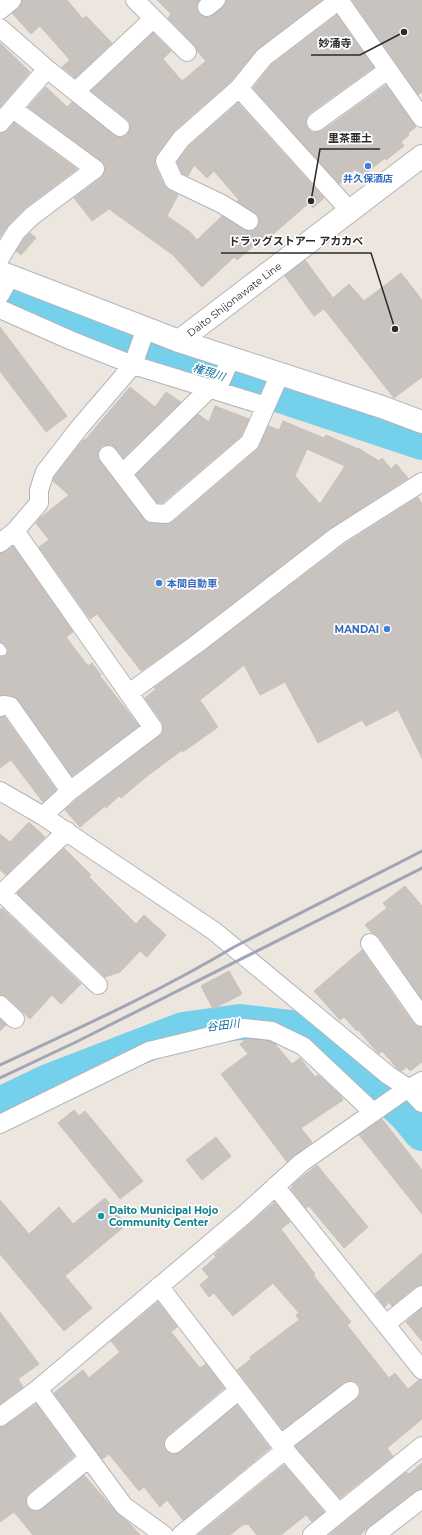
<svg xmlns="http://www.w3.org/2000/svg" width="422" height="1535" viewBox="0 0 422 1535" font-family="Montserrat,'Noto Sans JP',sans-serif">
  <rect width="100%" height="100%" fill="#ede6de"/>
  <g fill="none" stroke-linecap="round" stroke-linejoin="round">
    <path stroke="#75d0eb" stroke-width="36" d="M 0,293 L 135,347 L 422,442
      M 0,1105 L 48,1082 L 183,1030 L 240,1022 L 299,1029 L 366,1076 L 407,1115 L 422,1133"/>
  </g>
  <path fill="#c8c3be" stroke="#c8c2b8" fill-rule="evenodd" d="M 22,0 L 67,0 L 83,19 L 86,16 L 112,43 L 75,78 L 62,67 L 70,60 L 40,26 L 31,34 L 12,13 L 19,8 Z
    M 157,0 L 200,0 L 197,8 L 199,13 L 203,17 L 208,17 L 213,15 L 222,8 L 226,4 L 226,0 L 322,0 L 258,49 L 231,81 L 174,131 L 156,155 L 155,160 L 155,165 L 164,185 L 169,190 L 178,195 L 167,216 L 190,232 L 197,240 L 222,216 L 248,231 L 254,230 L 258,227 L 259,222 L 258,216 L 237,201 L 239,200 L 214,171 L 207,178 L 194,165 L 188,176 L 182,173 L 177,162 L 189,146 L 238,103 L 324,198 L 313,208 L 309,203 L 272,235 L 269,233 L 237,260 L 234,257 L 202,287 L 173,255 L 109,209 L 92,221 L 74,198 L 102,177 L 105,169 L 104,164 L 28,107 L 46,87 L 67,107 L 72,102 L 114,135 L 119,137 L 124,137 L 128,134 L 130,128 L 130,123 L 127,119 L 91,91 L 153,33 L 171,51 L 163,59 L 182,81 L 206,61 L 197,51 L 194,45 L 168,18 L 171,14 Z
    M 352,0 L 422,0 L 422,92 L 418,95 Z
    M 337,15 L 374,67 L 310,113 L 306,118 L 306,123 L 307,128 L 312,132 L 317,132 L 322,131 L 386,85 L 416,127 L 408,133 L 409,135 L 401,142 L 404,146 L 386,160 L 385,158 L 361,177 L 355,169 L 339,184 L 253,88 L 271,65 Z
    M 0,43 L 30,72 L 0,107 Z
    M 14,123 L 77,169 L 25,208 L 8,225 L 0,237 L 0,133 L 8,130 Z
    M 30,233 L 36,238 L 21,255 L 16,251 L 24,239 Z
    M 305,260 L 333,298 L 349,284 L 364,301 L 401,273 L 422,300 L 422,377 L 394,398 L 324,309 L 314,316 L 285,276 Z
    M 0,327 L 67,416 L 46,432 L 0,371 Z
    M 130,387 L 155,407 L 166,392 L 181,402 L 123,458 L 116,449 L 112,445 L 107,445 L 102,446 L 98,451 L 98,457 L 100,461 L 147,522 L 165,524 L 173,522 L 257,450 L 268,426 L 279,430 L 283,421 L 324,438 L 326,435 L 358,449 L 358,448 L 379,461 L 382,458 L 391,469 L 396,464 L 408,478 L 331,528 L 192,635 L 141,671 L 97,614 L 90,619 L 39,547 L 49,540 L 36,523 L 40,518 L 69,495 L 53,481 L 54,477 L 83,440 L 85,440 ZM 307,449 L 345,466 L 320,504 L 295,476 Z
    M 215,406 L 249,419 L 241,436 L 162,503 L 157,503 L 136,475 L 198,414 L 209,422 Z
    M 418,497 L 422,504 L 422,758 L 398,710 L 366,726 L 362,720 L 318,743 L 285,682 L 260,695 L 244,665 L 200,700 L 218,727 L 183,752 L 182,750 L 146,777 L 121,798 L 119,796 L 106,808 L 105,806 L 80,827 L 65,810 L 77,799 L 159,736 L 162,733 L 163,727 L 162,722 L 145,698 L 156,689 L 154,688 L 204,651 L 343,545 Z
    M 13,546 L 73,632 L 66,637 L 88,666 L 92,663 L 101,675 L 100,676 L 139,726 L 72,776 L 18,700 L 11,696 L 0,696 L 0,657 L 6,656 L 8,651 L 5,645 L 0,642 L 0,553 L 6,551 Z
    M 4,716 L 56,790 L 43,802 L 11,760 L 0,768 L 0,717 Z
    M 29,822 L 45,837 L 6,875 L 0,870 L 0,834 L 10,842 Z
    M 64,848 L 91,875 L 89,877 L 136,924 L 144,915 L 166,935 L 147,957 L 140,951 L 120,972 L 105,977 L 17,893 Z
    M 405,886 L 422,906 L 422,999 L 379,937 L 372,933 L 365,925 L 387,908 L 383,903 Z
    M 2,908 L 81,984 L 61,1004 L 52,995 L 30,1019 L 7,997 L 0,995 L 0,910 Z
    M 362,950 L 413,1023 L 417,1026 L 422,1027 L 422,1062 L 410,1071 L 407,1067 L 401,1071 L 397,1068 L 382,1051 L 379,1054 L 358,1030 L 357,1031 L 344,1017 L 340,1020 L 314,991 Z
    M 229,971 L 242,994 L 213,1009 L 201,986 Z
    M 0,1019 L 6,1025 L 0,1031 Z
    M 247,1039 L 269,1041 L 275,1044 L 292,1064 L 300,1058 L 315,1077 L 318,1075 L 340,1095 L 343,1100 L 301,1128 L 312,1142 L 287,1162 L 221,1074 L 248,1054 L 240,1044 Z
    M 74,1110 L 79,1116 L 85,1111 L 143,1181 L 120,1199 L 58,1123 Z
    M 382,1119 L 422,1170 L 422,1214 L 359,1135 Z
    M 216,1137 L 231,1156 L 202,1180 L 186,1160 Z
    M 317,1165 L 368,1227 L 344,1248 L 309,1206 L 306,1208 L 291,1189 L 293,1186 L 292,1185 Z
    M 105,1198 L 126,1225 L 65,1276 L 92,1308 L 64,1331 L 0,1254 L 0,1200 L 29,1234 L 59,1207 L 73,1224 Z
    M 275,1202 L 290,1222 L 281,1229 L 315,1274 L 313,1275 L 351,1322 L 347,1325 L 389,1378 L 395,1373 L 408,1389 L 419,1380 L 422,1380 L 422,1419 L 387,1448 L 393,1456 L 340,1498 L 295,1446 L 356,1399 L 360,1395 L 360,1389 L 359,1385 L 354,1381 L 348,1381 L 344,1383 L 283,1430 L 237,1370 L 251,1359 L 250,1357 L 299,1320 L 296,1315 L 299,1313 L 273,1283 L 233,1316 L 214,1293 L 209,1297 L 200,1285 L 209,1277 L 202,1269 L 216,1257 L 214,1255 Z
    M 422,1253 L 422,1285 L 415,1287 L 392,1306 L 389,1302 L 385,1307 L 375,1294 Z
    M 158,1302 L 177,1327 L 171,1332 L 200,1368 L 206,1364 L 224,1388 L 167,1436 L 164,1441 L 164,1446 L 166,1450 L 171,1454 L 176,1454 L 180,1452 L 237,1405 L 270,1448 L 183,1520 L 167,1500 L 160,1507 L 144,1487 L 139,1491 L 109,1454 L 102,1459 L 54,1393 L 83,1370 L 89,1378 L 120,1352 L 111,1341 Z
    M 422,1308 L 422,1341 L 406,1322 Z
    M 0,1312 L 39,1364 L 18,1379 L 23,1387 L 0,1404 Z
    M 36,1404 L 74,1456 L 29,1493 L 26,1498 L 26,1503 L 28,1507 L 33,1511 L 38,1511 L 42,1509 L 84,1475 L 116,1512 L 129,1523 L 140,1535 L 33,1535 L 14,1512 L 0,1522 L 0,1427 L 6,1425 Z
    M 422,1463 L 422,1489 L 416,1491 L 369,1527 L 360,1535 L 329,1535 L 406,1472 L 409,1474 Z
    M 284,1465 L 324,1512 L 312,1522 L 306,1515 L 281,1535 L 257,1535 L 248,1524 L 246,1525 L 244,1524 L 230,1535 L 198,1535 Z"/>
  <g fill="none" stroke-linecap="round" stroke-linejoin="round">
    <g stroke="#b1b5be" stroke-width="11">
      <path id="service" d="M 0,648 L 2,651"/>
    </g>
    <g stroke="#b1b5be" stroke-width="20">
      <path id="minor" d="M 135,0 L 187,52
        M 339,0 L 264,57 L 239,88 L 350,211
        M 339,0 L 422,118
        M 207,7 L 216,0
        M 0,10 L 12,0
        M 0,28 L 47,69 L 120,127
        M 239,88 L 181,139 L 165,161 L 174,181 L 222,204 L 249,221
        M 76,91 L 153,19
        M 316,122 L 388,70
        M 0,123 L 47,69
        M 0,258 L 16,232 L 32,216 L 95,169 L 13,109
        M 0,295 L 10,277
        M 0,309 L 70,340 L 133,365 L 266,406
        M 217,390 L 231,358
        M 108,455 L 152,513 L 166,514 L 250,442 L 280,374
        M 122,474 L 210,388
        M 15,531 L 153,728 L 70,791 L 43,816
        M 0,543 L 15,531 L 39,503 L 39,490 L 45,472 L 79,428 L 133,365 L 146,328
        M 129,693 L 198,643 L 337,536 L 422,482
        M 0,707 L 3,705 L 10,706 L 70,791
        M 0,791 L 43,816 L 214,931 L 388,1075 L 408,1088 L 422,1103
        M 0,891 L 98,985
        M 0,895 L 67,831
        M 370,943 L 422,1017
        M 0,1005 L 15,1019
        M 0,1124 L 149,1051 L 244,1028 L 272,1031 L 303,1046 L 373,1112
        M 275,1186 L 422,1370
        M 159,1286 L 285,1450 L 339,1513 L 312,1535
        M 386,1324 L 422,1295
        M 38,1389 L 124,1506 L 164,1535
        M 0,1417 L 38,1389 L 244,1215 L 301,1163 L 401,1093 L 422,1081
        M 174,1444 L 239,1390
        M 281,1444 L 350,1391
        M 36,1501 L 89,1458
        M 339,1513 L 422,1446
        M 181,1535 L 285,1450
        M 375,1535 L 422,1499"/>
    </g>
    <g stroke="#b1b5be" stroke-width="24">
      <path id="tertiary" d="M 179,341 L 382,407 L 422,422"/>
    </g>
    <g stroke="#b1b5be" stroke-width="24">
      <g id="secondary">
        <path id="s1" d="M 0,272 L 179,341 L 422,156"/>
      </g>
    </g>
    <use href="#service" stroke="#fff" stroke-width="9"/>
    <use href="#minor" stroke="#fff" stroke-width="18"/>
    <use href="#tertiary" stroke="#fff" stroke-width="22"/>
    <use href="#secondary" stroke="#fff" stroke-width="22"/>
    <path stroke="#a1a5b5" stroke-width="3" d="M 0,1065 C 79,1028 159,992 234,947 L 422,851
      M 0,1078 L 76,1042 L 422,868"/>
  </g>
  <g fill="#3f7fe0" stroke="#fff" stroke-width="1.5">
    <circle cx="368" cy="166" r="4"/>
    <circle cx="159" cy="583" r="4"/>
    <circle cx="387" cy="629" r="4"/>
  </g>
  <circle fill="#0f9aa8" stroke="#fff" stroke-width="1.5" cx="101" cy="1216" r="4"/>
  <g text-anchor="middle" dominant-baseline="central" stroke-width="3.5" stroke-linejoin="round" paint-order="stroke">
    <g font-size="10" font-weight="bold" fill="#366cbe" stroke="#fff">
      <text x="368" y="178">井久保酒店</text>
      <text x="167" y="583" text-anchor="start">本間自動車</text>
      <text x="379" y="629" text-anchor="end">MANDAI</text>
    </g>
    <g font-size="10" fill="#2b2b2b" stroke="#fff">
      <text stroke="none"><textPath href="#s1" startOffset="261">Daito Shijonawate Line</textPath></text>
    </g>
    <g font-size="10" font-weight="bold" fill="#0d838f" stroke="#fff" text-anchor="start">
      <text x="109" y="1210">Daito Municipal Hojo<tspan x="109" dy="12">Community Center</tspan></text>
    </g>
    <g font-size="11" font-style="italic" fill="#126f99" stroke="#fff">
      <text transform="translate(209 372) rotate(18)">権現川</text>
      <text transform="translate(223 1025) rotate(-7)">谷田川</text>
    </g>
  </g>
  <path fill="none" stroke="#2b2b2b" stroke-width="1.5" d="M404 32L360 55H311M311 201L320 149H380M395 329L371 253H221"/>
  <g fill="#2b2b2b" stroke="#fff" stroke-width="1.5">
    <circle cx="404" cy="32" r="4"/>
    <circle cx="311" cy="201" r="4"/>
    <circle cx="395" cy="329" r="4"/>
  </g>
  <g font-size="11" text-anchor="middle" font-weight="bold" fill="#2b2b2b" stroke="#fff" stroke-width="3.5" stroke-linejoin="round" paint-order="stroke">
    <text x="335" y="47">妙涌寺</text>
    <text x="350" y="142">里茶亜土</text>
    <text x="296" y="245">ドラッグストアー アカカベ</text>
  </g>
</svg>
